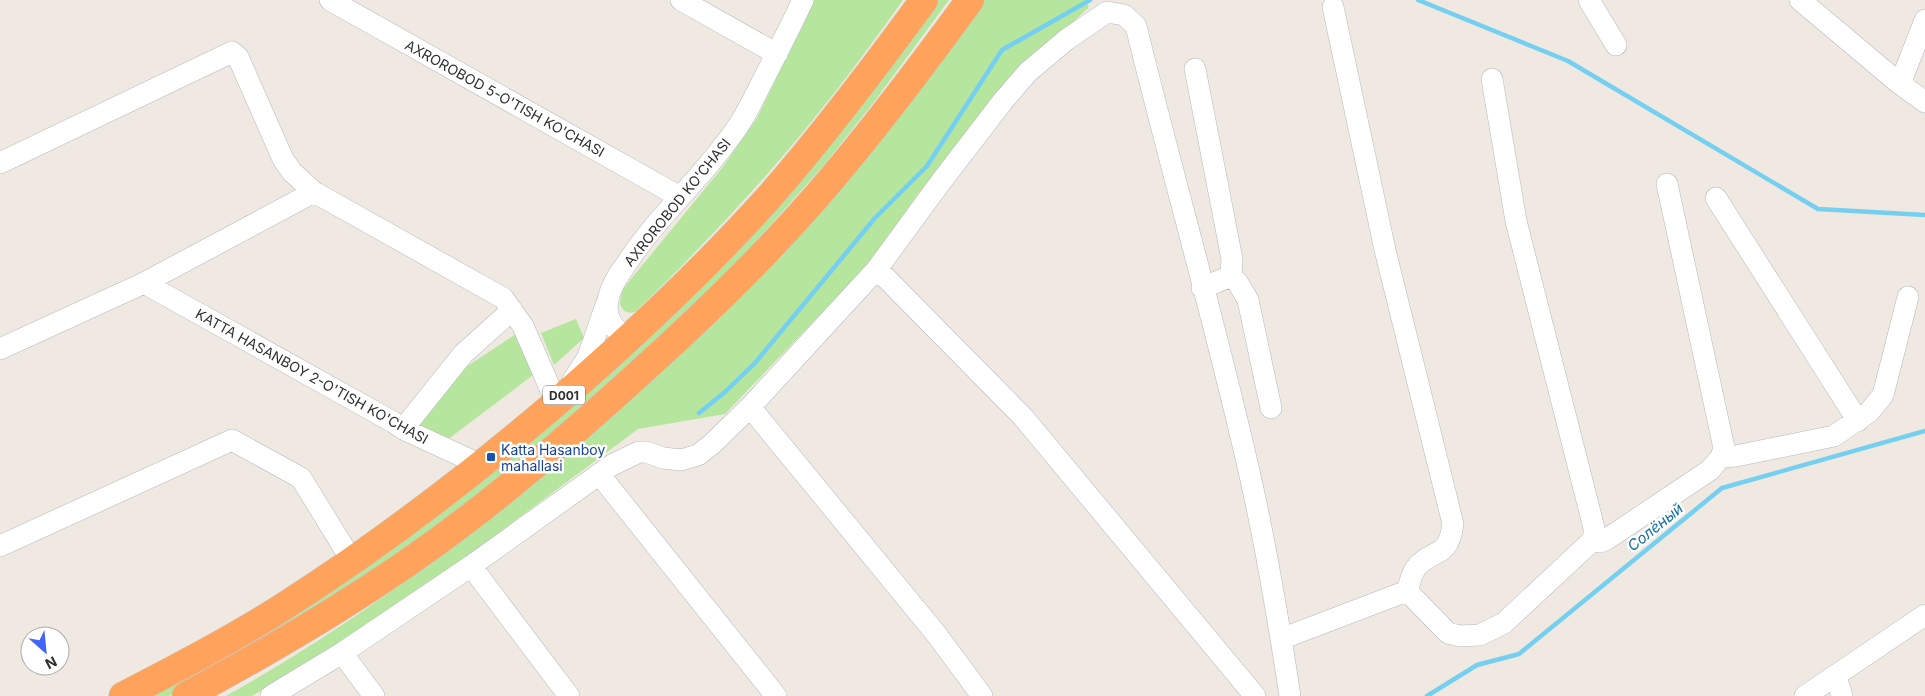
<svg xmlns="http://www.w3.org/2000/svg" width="1925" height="696" viewBox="0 0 1925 696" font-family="Inter,sans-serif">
  <rect width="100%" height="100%" fill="#efe9e1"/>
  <path fill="#b6e59e" d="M 814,0 L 903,0 C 859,62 813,123 762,180 C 721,226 679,270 635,312 C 628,314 623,312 620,304 L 622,290 L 722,168 L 757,118 Z
    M 938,0 L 949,0 L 874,102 L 824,165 L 719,283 L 663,338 L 485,491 L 393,560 L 230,663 L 169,696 L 148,696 L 448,507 L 914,34 Z
    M 982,0 L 1089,0 L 1088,8 L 1020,72 L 917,195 L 876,256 L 725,414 L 638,429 L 466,557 L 306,665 L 252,696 L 226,696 C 390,604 537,486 675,359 Z
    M 576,319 L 584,338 L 554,365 L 541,333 Z
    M 516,334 L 533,375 L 447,440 L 418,425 L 460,371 Z"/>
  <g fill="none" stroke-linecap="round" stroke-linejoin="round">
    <path stroke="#75cff0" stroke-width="4.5" d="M 1418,0 L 1568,61 L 1818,209 L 1925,215
      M 699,413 L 725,392 L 755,363 L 875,218 L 927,166 L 1002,50 L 1090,0
      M 1427,696 L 1477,665 L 1519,654 L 1722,488 L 1925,431"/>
    <g stroke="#b4b7c1" stroke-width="22">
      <path id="minor" d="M 330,0 L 680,197
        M 681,0 L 777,54
        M 1589,0 L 1616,45
        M 1800,0 L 1900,84 L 1925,102
        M 1195,69 L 1232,259 L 1231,276 L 1202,288
        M 1900,84 L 1925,20
        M 0,163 L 232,52 L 238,57 L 283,159 L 292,172 L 314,192 L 503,298 L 523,326 L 556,402
        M 1716,198 L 1858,421
        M 877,269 L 1023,417 L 1255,696
        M 1231,276 L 1238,283 L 1248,300 L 1271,408
        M 144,283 L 393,422 L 403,429 L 481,465
        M 630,337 C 612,332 603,314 609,296 C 612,283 620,273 627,263 C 656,218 697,183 728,140 C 741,124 750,106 759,88 C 774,59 789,30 803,0
        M 0,349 L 144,283 L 314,192
        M 573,380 L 588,357 L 606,305
        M 750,407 L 937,635 L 982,696
        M 403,429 L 463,354 L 512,310
        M 1721,457 L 1736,456 L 1834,436 L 1869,412 L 1883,395 L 1908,297
        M 599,474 L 776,696
        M 1594,539 L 1600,542 L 1607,539 L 1710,470 L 1721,457 L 1724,448 L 1667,184
        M 0,546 L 232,440 L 301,478 L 352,561
        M 471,566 L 569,696
        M 1407,591 L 1448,633 L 1460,636 L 1480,635 L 1504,623 L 1594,539 L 1594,528 L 1516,221 L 1492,79
        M 1281,639 L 1407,591 C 1410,584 1411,574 1416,568 C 1432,547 1448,561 1453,524 L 1385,250 L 1333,7
        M 342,653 L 374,696
        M 1836,676 L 1842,696
        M 271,696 L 342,653 L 471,566 L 612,465 L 639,452 L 646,452 L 663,458 L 681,460 L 698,455 L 712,444 L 750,407 L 877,269 L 940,183 L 1003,101 L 1028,72 L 1066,40 L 1107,12 L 1124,15 L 1136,26 C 1173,178 1217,328 1251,480 C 1267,551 1279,624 1290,696
        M 1805,696 L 1925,615"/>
    </g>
    <g stroke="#c9c9c9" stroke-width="29">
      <path id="highway" d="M 123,696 C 177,668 231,640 283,607 C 377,547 465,480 550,408 C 628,341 703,271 771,195 C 825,133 875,67 924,0
        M 186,696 C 284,643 381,586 469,518 C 529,472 587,421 643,370 C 704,315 762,259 816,197 C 871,134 921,67 970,0"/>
    </g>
    <use href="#minor" stroke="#fff" stroke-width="21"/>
    <use href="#highway" stroke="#ffa35c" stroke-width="28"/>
  </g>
  <rect fill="#1a4fb4" stroke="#fff" stroke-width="2" x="486" y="452" width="10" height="10" rx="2.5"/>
  <g text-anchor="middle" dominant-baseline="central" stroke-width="5" stroke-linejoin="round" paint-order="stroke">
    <rect fill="#fff" stroke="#6d6d6d" stroke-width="1" x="543" y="385.5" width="42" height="19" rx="4"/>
    <g font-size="12" font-weight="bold" fill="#2e2e2e">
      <text x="564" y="395">D001</text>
    </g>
    <g font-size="14" fill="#2e2e2e" stroke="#fff">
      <text transform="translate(505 98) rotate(29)">AXROROBOD 5-O'TISH KO'CHASI</text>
      <text transform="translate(677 202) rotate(-51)">AXROROBOD KO'CHASI</text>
      <text transform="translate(312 376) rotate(29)">KATTA HASANBOY 2-O'TISH KO'CHASI</text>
    </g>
    <g font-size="14" fill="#164399" stroke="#fff" text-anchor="start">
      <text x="501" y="449">Katta Hasanboy<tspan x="501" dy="16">mahallasi</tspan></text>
    </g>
    <g font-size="15" font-style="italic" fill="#0d6fa3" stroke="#fff">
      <text transform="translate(1655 527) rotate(-39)">Солёный</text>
    </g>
  </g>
  <g transform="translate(45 651) rotate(153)"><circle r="24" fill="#ffffff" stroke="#ababab"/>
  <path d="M0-4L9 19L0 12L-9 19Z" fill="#4264fb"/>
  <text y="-8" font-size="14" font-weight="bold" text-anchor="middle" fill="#2e2e2e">N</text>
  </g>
</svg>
